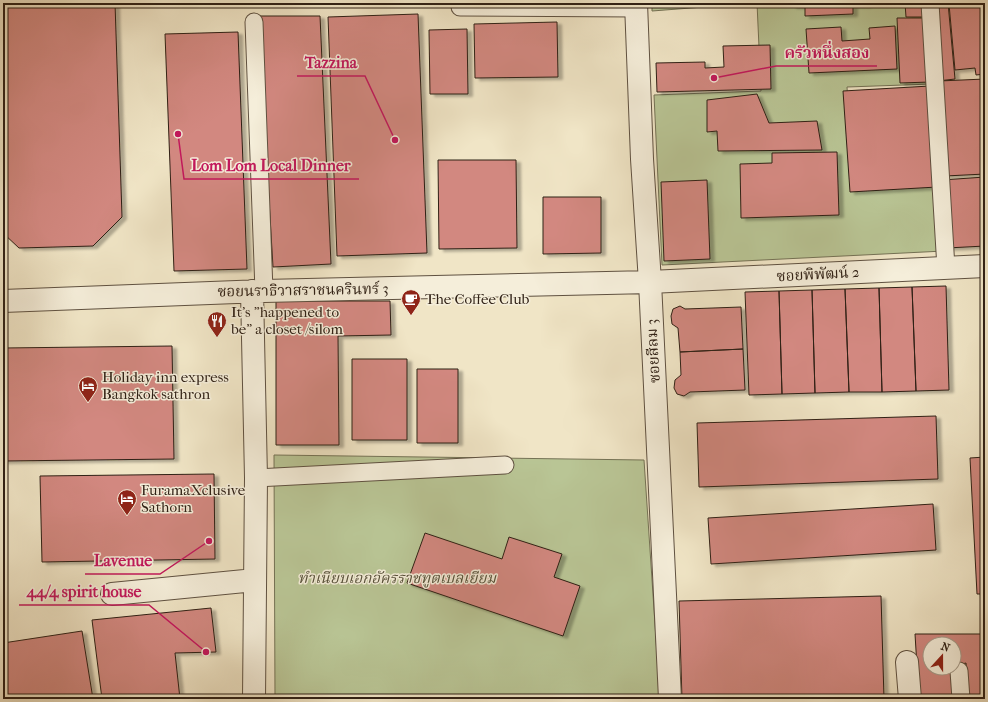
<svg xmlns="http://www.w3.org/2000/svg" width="988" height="702" viewBox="0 0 988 702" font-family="'IM FELL French Canon','Noto Serif Thai',serif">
  <defs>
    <filter id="shadow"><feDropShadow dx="4.5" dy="2.5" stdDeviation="1" flood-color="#0004"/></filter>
  </defs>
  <rect width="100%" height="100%" fill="#f0e5c6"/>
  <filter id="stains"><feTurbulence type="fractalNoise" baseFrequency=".005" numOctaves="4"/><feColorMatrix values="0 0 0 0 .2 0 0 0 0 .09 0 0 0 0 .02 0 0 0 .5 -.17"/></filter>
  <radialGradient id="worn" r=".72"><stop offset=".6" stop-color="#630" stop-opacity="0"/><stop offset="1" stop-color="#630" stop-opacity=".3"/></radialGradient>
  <path fill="#b9c595" stroke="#747255" d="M 652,3 L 755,3 L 652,11 Z
    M 757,3 L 926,3 L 932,84 L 847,87 L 853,185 L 939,184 L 944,251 L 662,265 L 654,95 L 761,91 Z
    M 274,455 L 644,460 L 660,699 L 275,699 Z"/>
  <path fill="#d28880" stroke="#2f2015" filter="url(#shadow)" d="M 3,3 L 115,3 L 122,217 L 93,246 L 19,248 L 3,233 Z
    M 792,3 L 867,3 L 867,5 L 853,5 L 853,14 L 805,16 L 805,6 L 792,6 Z
    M 905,3 L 924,3 L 925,17 L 906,17 Z
    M 931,3 L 948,3 L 955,79 L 938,81 Z
    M 958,3 L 985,3 L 985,74 L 976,75 L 975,68 L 955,70 L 949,4 Z
    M 418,14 L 427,253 L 337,256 L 328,17 Z
    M 258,16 L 320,16 L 331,264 L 273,267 Z
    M 897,18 L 928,18 L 930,82 L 900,83 Z
    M 557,22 L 558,77 L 475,78 L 474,24 Z
    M 895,26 L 897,69 L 809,73 L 806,29 L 841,27 L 842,41 L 870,39 L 869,28 Z
    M 467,29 L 468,94 L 430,94 L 429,30 Z
    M 238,32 L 247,269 L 174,271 L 165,34 Z
    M 770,45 L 771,89 L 657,92 L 656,63 L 705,62 L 705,68 L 724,67 L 723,46 Z
    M 985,79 L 985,174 L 945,176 L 939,81 Z
    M 930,86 L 937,187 L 850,192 L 843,91 Z
    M 757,94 L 769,123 L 817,121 L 822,150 L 718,151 L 717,131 L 707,132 L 707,100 Z
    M 837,152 L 839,215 L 741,218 L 740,164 L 772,163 L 772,153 Z
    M 438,160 L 516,160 L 517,248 L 439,249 Z
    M 985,177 L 985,246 L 947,248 L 942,180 Z
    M 707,180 L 710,259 L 664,261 L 661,182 Z
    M 543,197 L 601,197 L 601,253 L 543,254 Z
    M 946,286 L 949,390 L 916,391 L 912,287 Z
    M 912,287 L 916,391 L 882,392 L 879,288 Z
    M 879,288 L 882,392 L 849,392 L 845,289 Z
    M 845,289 L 849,392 L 815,393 L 812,290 Z
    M 812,290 L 815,393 L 782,394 L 779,291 Z
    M 779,291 L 782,394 L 749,395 L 745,292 Z
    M 276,301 L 390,301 L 391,335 L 338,336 L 339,445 L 276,445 Z
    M 680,306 L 685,309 L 741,307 L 743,349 L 680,352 L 678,328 L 672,324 L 671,316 L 673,309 Z
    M 172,346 L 174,459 L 3,461 L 3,348 Z
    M 743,349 L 745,390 L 690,392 L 684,396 L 677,394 L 674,388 L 675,380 L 681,375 L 680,352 Z
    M 352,359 L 407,359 L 407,440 L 352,440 Z
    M 417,369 L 458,369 L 458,443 L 417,443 Z
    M 936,416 L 938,479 L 699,487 L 697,423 Z
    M 985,457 L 985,594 L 977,594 L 970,458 Z
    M 214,474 L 215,559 L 42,562 L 40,476 Z
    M 933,504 L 936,550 L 711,564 L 708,518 Z
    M 425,533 L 502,559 L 509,537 L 562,554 L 554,577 L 580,586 L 563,636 L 407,583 Z
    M 881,596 L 884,699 L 682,699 L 679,601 Z
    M 211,608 L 216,652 L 175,653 L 180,699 L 102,699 L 92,620 Z
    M 82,631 L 93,699 L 3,699 L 3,643 Z
    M 915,634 L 985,634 L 985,699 L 968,699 L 966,663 L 954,666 L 954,644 L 930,644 L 930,668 L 952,668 L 954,699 L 919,699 Z"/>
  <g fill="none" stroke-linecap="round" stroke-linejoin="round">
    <g stroke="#5f5141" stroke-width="19">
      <path id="lane" d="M 930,3 L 946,268
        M 460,7 L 636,8
        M 254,22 L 264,291
        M 256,478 L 505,465
        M 959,671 L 961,699"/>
    </g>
    <g stroke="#5f5141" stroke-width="24">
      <path id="street" d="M 636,3 L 642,159 L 650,282 L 670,699
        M 252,291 L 256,478 L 254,699
        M 3,301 L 264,291 L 650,282 L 985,266
        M 112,594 L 255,580
        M 907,662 L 910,699"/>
    </g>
    <use href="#lane" stroke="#f5eeda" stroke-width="17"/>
    <use href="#street" stroke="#f5eeda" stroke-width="22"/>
  </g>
  <defs>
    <g id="cafe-pin" transform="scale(1)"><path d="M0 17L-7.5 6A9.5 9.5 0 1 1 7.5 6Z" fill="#8f2418" stroke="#f5eeda"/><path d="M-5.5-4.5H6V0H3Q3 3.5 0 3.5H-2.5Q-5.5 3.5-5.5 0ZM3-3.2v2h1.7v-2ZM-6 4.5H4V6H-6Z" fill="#fff"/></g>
    <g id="restaurant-pin" transform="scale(1)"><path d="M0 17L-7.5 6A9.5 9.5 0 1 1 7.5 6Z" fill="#8f2418" stroke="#f5eeda"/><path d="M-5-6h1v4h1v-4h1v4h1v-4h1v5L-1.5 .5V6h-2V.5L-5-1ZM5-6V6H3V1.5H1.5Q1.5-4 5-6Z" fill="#fff"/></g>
    <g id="hotel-pin" transform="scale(1)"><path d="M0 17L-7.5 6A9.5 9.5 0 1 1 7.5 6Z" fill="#8f2418" stroke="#f5eeda"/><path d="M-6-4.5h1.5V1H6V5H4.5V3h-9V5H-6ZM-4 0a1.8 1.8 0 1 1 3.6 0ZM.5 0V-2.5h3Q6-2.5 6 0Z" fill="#fff"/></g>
  </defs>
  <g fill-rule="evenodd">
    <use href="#cafe-pin" x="411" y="299"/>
    <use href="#restaurant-pin" x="217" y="321"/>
    <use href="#hotel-pin" x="88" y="386"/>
    <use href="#hotel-pin" x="127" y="499"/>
  </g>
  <g text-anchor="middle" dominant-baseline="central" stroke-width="3" stroke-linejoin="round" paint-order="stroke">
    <g font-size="15" fill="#2f2015" stroke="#f5eeda">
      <text transform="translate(818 274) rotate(-3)">ซอยพิพัฒน์ 2</text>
      <text transform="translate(303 290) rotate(-1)">ซอยนราธิวาสราชนครินทร์ 3</text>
      <text transform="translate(653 351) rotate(-93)">ซอยสีลม 3</text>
    </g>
    <g font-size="15" fill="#2f2015" stroke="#f5eeda" text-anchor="start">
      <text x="425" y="299">The Coffee Club</text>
      <text x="231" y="312">It's "happened to<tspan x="231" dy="17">be" a closet /silom</tspan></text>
      <text x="102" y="377">Holiday inn express<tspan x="102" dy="17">Bangkok sathron</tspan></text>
      <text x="141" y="490">FuramaXclusive<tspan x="141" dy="17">Sathorn</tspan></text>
    </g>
    <g font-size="15" font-style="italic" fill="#58523b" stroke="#f5eeda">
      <text x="397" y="578">ทำเนียบเอกอัครราชทูตเบลเยียม</text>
    </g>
  </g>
  <path fill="none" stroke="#c2185b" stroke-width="1.5" d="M714 78L776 66H877M395 140L365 76H297M178 134L184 179H359M209 541L160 574H85M206 652L149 605H19"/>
  <g fill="#c2185b" stroke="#f5eeda" stroke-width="1.5">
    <circle cx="714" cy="78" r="4"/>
    <circle cx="395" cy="140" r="4"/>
    <circle cx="178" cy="134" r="4"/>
    <circle cx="209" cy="541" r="4"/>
    <circle cx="206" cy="652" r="4"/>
  </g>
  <g font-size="16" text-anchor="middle" font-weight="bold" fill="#c2185b" stroke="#f5eeda" stroke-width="3" stroke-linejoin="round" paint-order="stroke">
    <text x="827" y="58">ครัวหนึ่งสอง</text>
    <text x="331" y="68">Tazzina</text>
    <text x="271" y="171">Lom Lom Local Dinner</text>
    <text x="123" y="566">Lavenue</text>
    <text x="84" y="597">44/4 spirit house</text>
  </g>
  <rect width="988" height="702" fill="none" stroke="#f0e5c6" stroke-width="16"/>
  <rect x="4" y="4" width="980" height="694" fill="none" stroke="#2f2015" stroke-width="2"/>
  <rect x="8" y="8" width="972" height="686" fill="none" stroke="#2f2015"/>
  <g transform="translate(942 656) rotate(21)"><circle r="19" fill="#f5eeda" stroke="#a69c8b"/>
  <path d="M0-3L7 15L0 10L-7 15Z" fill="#8f2418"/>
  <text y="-6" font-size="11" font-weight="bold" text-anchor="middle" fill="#2f2015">N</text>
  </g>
  <rect width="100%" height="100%" filter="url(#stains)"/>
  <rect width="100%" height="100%" fill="url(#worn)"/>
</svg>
